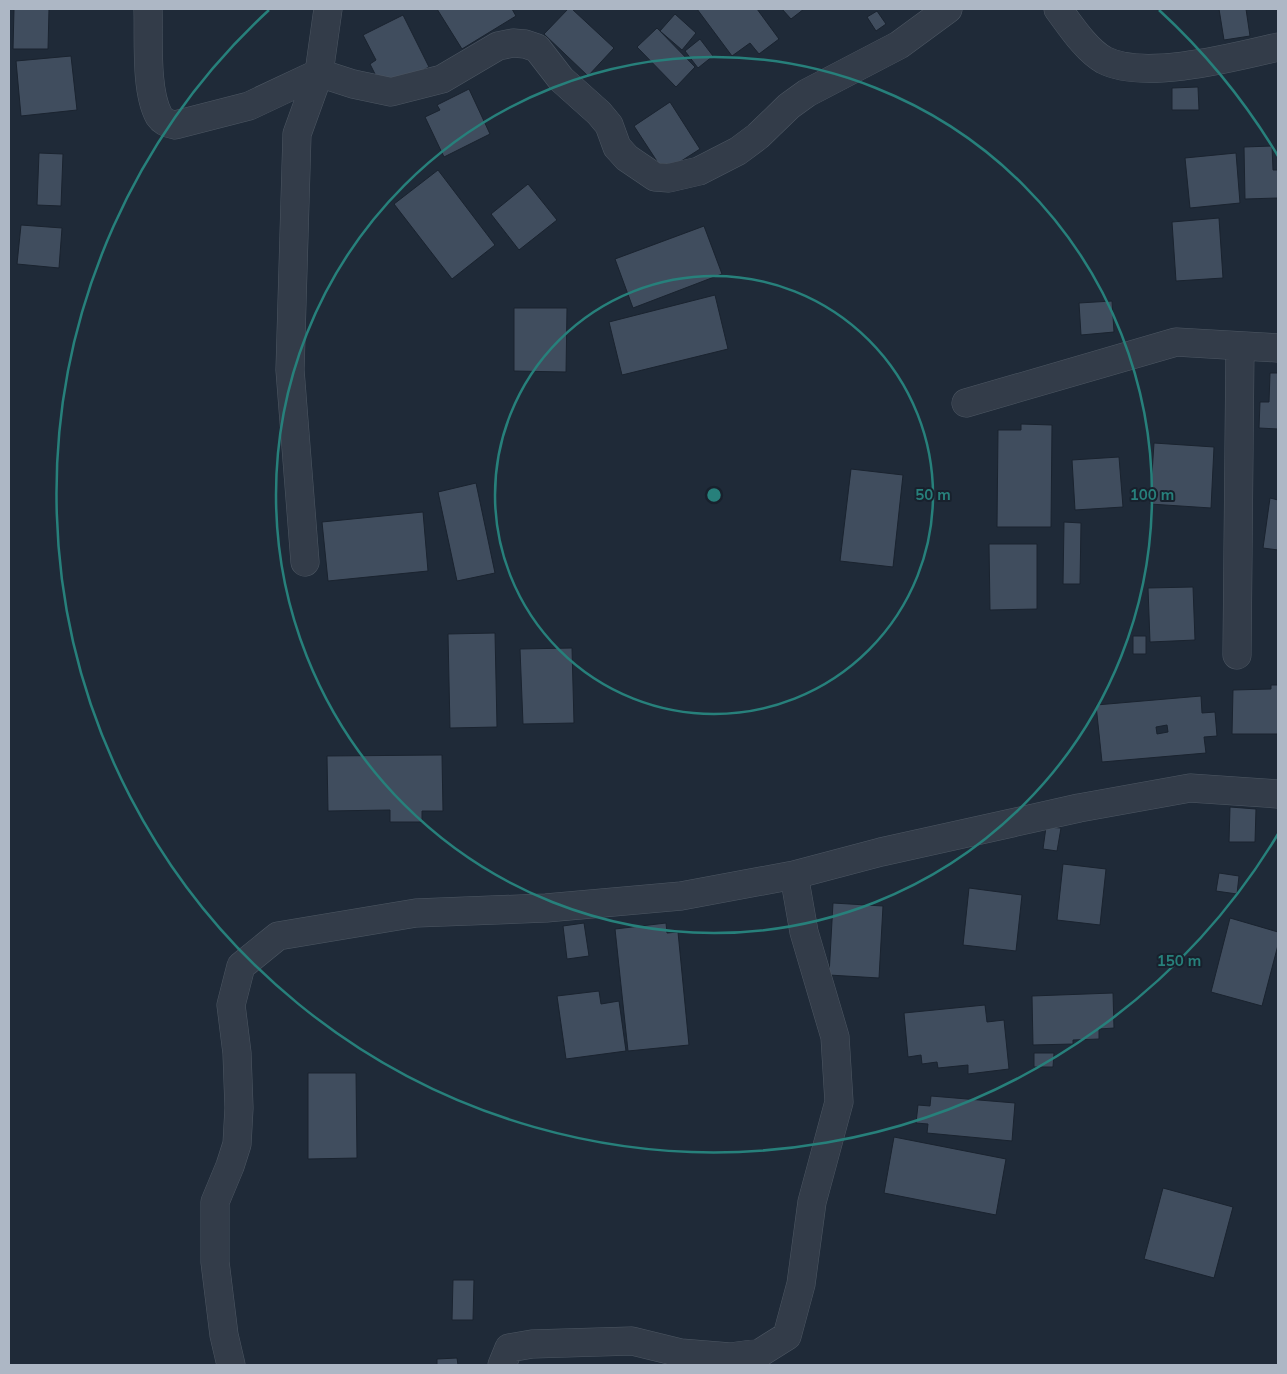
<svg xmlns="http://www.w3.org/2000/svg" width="1287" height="1374" viewBox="0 0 1287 1374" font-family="Mulish,sans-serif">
  <rect width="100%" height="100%" fill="#1f2a38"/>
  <path fill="#404d5e" stroke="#1a232f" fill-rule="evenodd" d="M 14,9 L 49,9 L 48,49 L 13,49 Z
    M 437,9 L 512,9 L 516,16 L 462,49 Z
    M 568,9 L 572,9 L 614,48 L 588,76 L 544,34 Z
    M 697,9 L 757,9 L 779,39 L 759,54 L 750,43 L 732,56 Z
    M 782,9 L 804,9 L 791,19 Z
    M 1219,9 L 1246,9 L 1250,36 L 1224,40 Z
    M 877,11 L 886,24 L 876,31 L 867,17 Z
    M 675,14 L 696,33 L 682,50 L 660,31 Z
    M 403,15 L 429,67 L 390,87 L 379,82 L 370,64 L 376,60 L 363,35 Z
    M 657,28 L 695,67 L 676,87 L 637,47 Z
    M 700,39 L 713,56 L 698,68 L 685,51 Z
    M 71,56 L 77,110 L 21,116 L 16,61 Z
    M 1198,87 L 1199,110 L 1172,110 L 1172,88 Z
    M 469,89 L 490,134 L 444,157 L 425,117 L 440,110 L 437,105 Z
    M 670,102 L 700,149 L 664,172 L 634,126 Z
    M 1272,146 L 1273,170 L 1278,170 L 1278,198 L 1245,199 L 1244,147 Z
    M 39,153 L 63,154 L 61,206 L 37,205 Z
    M 1236,153 L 1240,203 L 1190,208 L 1185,158 Z
    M 438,170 L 495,245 L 452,279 L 394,204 Z
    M 528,184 L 557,220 L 519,250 L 491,214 Z
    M 1219,218 L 1223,278 L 1176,281 L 1172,222 Z
    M 21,225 L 62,228 L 59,268 L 17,264 Z
    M 704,226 L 722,274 L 633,308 L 615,259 Z
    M 715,295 L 728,349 L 622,375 L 609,322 Z
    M 1112,301 L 1114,332 L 1081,335 L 1079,303 Z
    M 514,308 L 567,308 L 566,372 L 514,371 Z
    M 1270,373 L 1278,373 L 1278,429 L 1259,428 L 1260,402 L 1269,402 Z
    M 1021,424 L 1052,425 L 1051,527 L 997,527 L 998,430 L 1021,430 Z
    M 1154,443 L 1214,447 L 1211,508 L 1150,504 Z
    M 1119,457 L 1123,507 L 1075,510 L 1072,460 Z
    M 851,469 L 903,475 L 893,567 L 840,561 Z
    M 476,483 L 495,573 L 457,581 L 438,492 Z
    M 1270,498 L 1278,500 L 1278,550 L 1263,548 Z
    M 423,512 L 428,571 L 328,581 L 322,522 Z
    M 1064,522 L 1081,523 L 1080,584 L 1063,584 Z
    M 989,544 L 1037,544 L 1037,609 L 990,610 Z
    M 1193,587 L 1195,640 L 1150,642 L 1148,588 Z
    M 495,633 L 497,727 L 450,728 L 448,634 Z
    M 1133,636 L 1146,636 L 1146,654 L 1133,654 Z
    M 572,648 L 574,723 L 523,724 L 520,649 Z
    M 1271,685 L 1278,685 L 1278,734 L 1232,734 L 1233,690 L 1271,689 Z
    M 1201,696 L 1202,713 L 1215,712 L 1217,736 L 1204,737 L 1206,753 L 1102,762 L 1096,705 ZM 1167,725 L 1168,732 L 1157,734 L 1156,727 Z
    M 442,755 L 443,811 L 422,811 L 422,822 L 390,822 L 390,810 L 328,811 L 327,756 Z
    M 1230,807 L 1256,809 L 1255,842 L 1229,842 Z
    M 1046,827 L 1061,828 L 1057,851 L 1043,849 Z
    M 1063,864 L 1106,869 L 1100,925 L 1057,920 Z
    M 1219,873 L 1239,876 L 1237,894 L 1216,891 Z
    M 969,888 L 1022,895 L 1016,951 L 963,945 Z
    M 833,903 L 883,906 L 879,978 L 829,975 Z
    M 1230,918 L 1278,932 L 1278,945 L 1262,1006 L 1211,992 Z
    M 584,923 L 589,956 L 567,959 L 563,926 Z
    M 666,923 L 667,933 L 678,932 L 689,1045 L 628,1051 L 615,929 Z
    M 599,991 L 601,1004 L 619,1001 L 626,1051 L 566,1059 L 557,996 Z
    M 1113,993 L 1114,1028 L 1099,1029 L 1099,1039 L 1073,1040 L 1073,1044 L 1033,1045 L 1032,996 Z
    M 985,1005 L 987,1022 L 1004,1020 L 1009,1069 L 968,1074 L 968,1065 L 938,1068 L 937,1062 L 922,1064 L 921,1055 L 908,1057 L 904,1013 Z
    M 1034,1053 L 1054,1053 L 1053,1067 L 1034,1067 Z
    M 308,1073 L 356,1073 L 357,1158 L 308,1159 Z
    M 931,1096 L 1015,1103 L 1012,1141 L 927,1133 L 928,1124 L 916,1123 L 918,1105 L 930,1106 Z
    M 894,1137 L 1006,1159 L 996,1215 L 884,1193 Z
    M 1163,1188 L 1233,1207 L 1214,1278 L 1144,1259 Z
    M 453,1280 L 474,1280 L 473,1320 L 452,1320 Z
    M 457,1358 L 458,1365 L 437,1365 L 437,1359 Z"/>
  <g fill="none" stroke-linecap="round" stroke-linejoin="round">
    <g stroke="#4d5763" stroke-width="29">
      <path id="minor" d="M 148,9 C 149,38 145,91 159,116 C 163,122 169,124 175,125 L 249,106 L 319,73 L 353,84 L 391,92 L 442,79 L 498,46 L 513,43 L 525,44 L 537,48 L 561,79 L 599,113 L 609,125 L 617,147 L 627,158 L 655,177 L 669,178 L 699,171 L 738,151 L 758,136 L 789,106 L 807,93 L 899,45 L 948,9
        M 1058,9 C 1070,25 1086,50 1104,60 C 1144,81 1235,57 1278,47
        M 966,403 L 1176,342 L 1278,348
        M 305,562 L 290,370 L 297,134 L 319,73 L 328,9
        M 1237,655 L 1240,346
        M 231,1365 L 224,1335 L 215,1262 L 215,1202 L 230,1166 L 237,1144 L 239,1108 L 237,1053 L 231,1005 L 241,966 L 278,936 L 416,913 L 546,908 L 681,896 L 794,875 L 881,852 L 1079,808 L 1190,788 L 1278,794
        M 502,1365 L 509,1348 L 532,1344 L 632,1341 L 681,1353 L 730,1357 L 760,1353 L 787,1336 L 801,1284 L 812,1202 L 839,1102 L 835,1037 L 804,932 L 794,875"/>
    </g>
    <use href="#minor" stroke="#333c49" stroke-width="28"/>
  </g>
  <g fill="none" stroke="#27807b" stroke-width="2.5">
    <circle cx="714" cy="495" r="219"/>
    <circle cx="714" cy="495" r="438"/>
    <path d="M1278 834A658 658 0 1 1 269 10M1159 10A658 658 0 0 1 1278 156"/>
  </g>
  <circle cx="714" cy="495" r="8" fill="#27807b" stroke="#18212d" stroke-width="2.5"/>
  <g font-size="15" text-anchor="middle" font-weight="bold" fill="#27807b" stroke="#18212d" stroke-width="4" stroke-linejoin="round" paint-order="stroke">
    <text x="933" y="500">50 m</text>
    <text x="1152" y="500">100 m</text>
    <text x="1179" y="966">150 m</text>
  </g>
  <rect width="1287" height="1374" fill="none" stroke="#adb7c5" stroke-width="20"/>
</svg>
